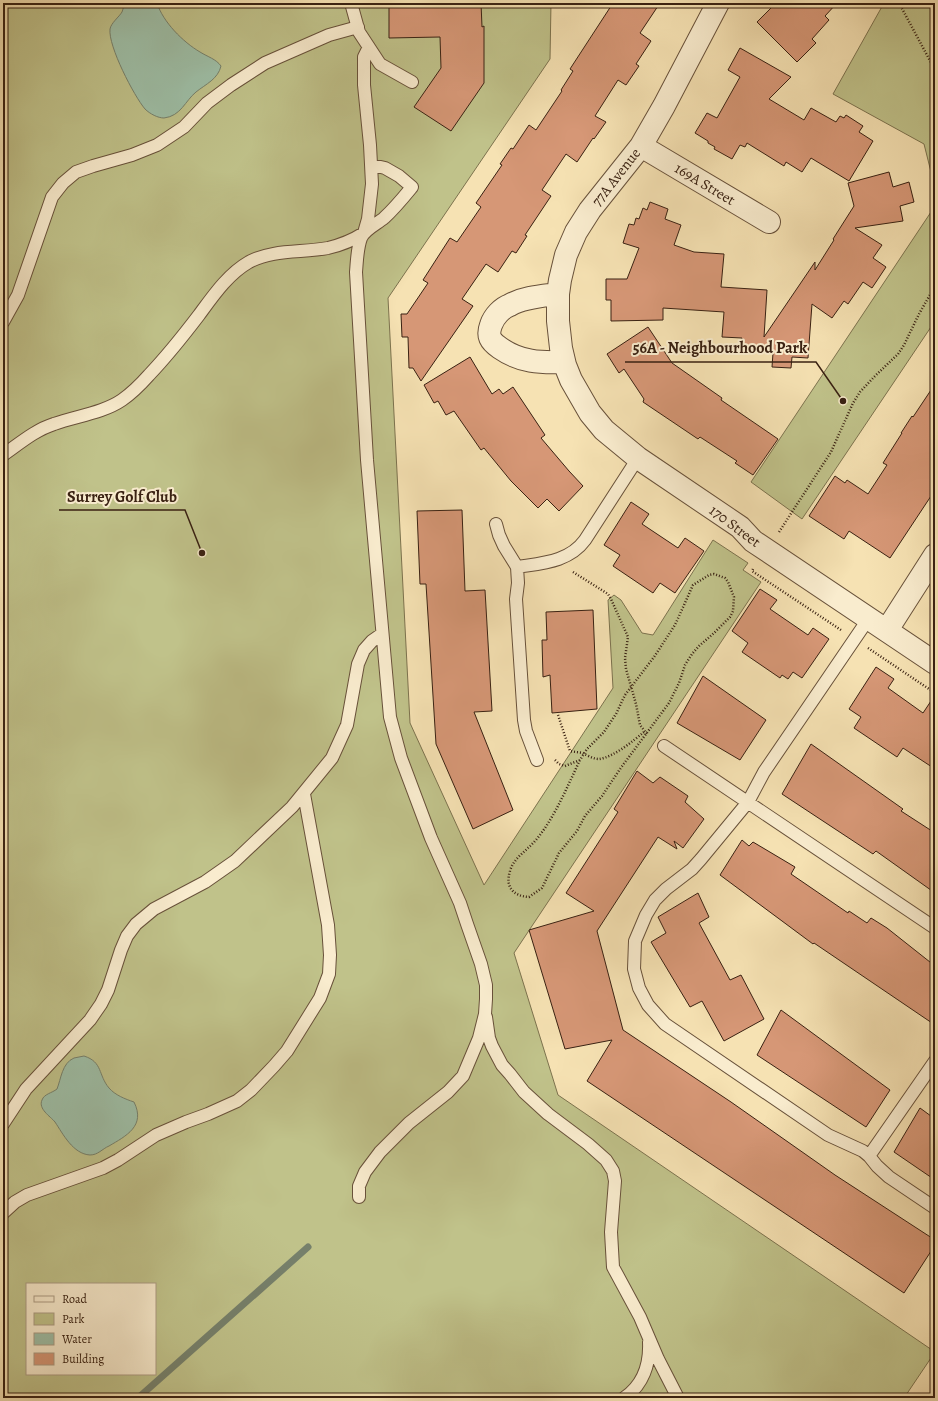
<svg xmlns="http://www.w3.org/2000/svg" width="938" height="1401" viewBox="0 0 938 1401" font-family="Alegreya,serif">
  <rect width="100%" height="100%" fill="#f6e2b3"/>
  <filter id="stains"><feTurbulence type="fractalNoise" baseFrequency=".005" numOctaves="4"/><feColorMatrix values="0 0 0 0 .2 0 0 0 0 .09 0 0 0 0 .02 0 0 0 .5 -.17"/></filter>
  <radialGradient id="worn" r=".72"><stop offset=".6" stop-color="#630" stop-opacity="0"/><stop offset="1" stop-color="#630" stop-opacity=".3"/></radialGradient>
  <path fill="#c0c28a" stroke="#7c724e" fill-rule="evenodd" d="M 3,3 L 551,3 L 550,59 L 388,298 L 410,723 L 484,885 L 613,688 L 608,600 L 614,595 L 621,600 L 642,633 L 653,635 L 713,540 L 748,563 L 743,570 L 761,582 L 514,953 L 558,1095 L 935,1352 L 904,1398 L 3,1398 ZM 27,1284 L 155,1284 L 155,1374 L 27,1374 Z
    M 884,3 L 935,3 L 935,188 L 924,144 L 833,94 Z
    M 935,206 L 935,321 L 802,519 L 751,482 Z"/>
  <path fill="#9ebfa7" stroke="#76806b" d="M 124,3 L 157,3 C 163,22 183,42 200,52 C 208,57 216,59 221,66 C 218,79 206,84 196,92 C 185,101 181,116 164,118 C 158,118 150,114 145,109 C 134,96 108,46 110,29 C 111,23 119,17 122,12 C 123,9 124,6 124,3 Z
    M 84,1056 C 103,1062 98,1075 109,1088 C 115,1095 125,1099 134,1102 C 146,1126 126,1136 109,1146 C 102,1149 98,1155 90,1155 C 73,1154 63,1134 55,1122 C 50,1116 38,1109 42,1100 C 44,1094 52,1093 57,1089 C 61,1079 62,1063 74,1058 C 77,1057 81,1057 84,1056 Z"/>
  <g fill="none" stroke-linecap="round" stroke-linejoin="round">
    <path stroke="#76806b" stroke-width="7" d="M 138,1398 L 308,1247"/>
  </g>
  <path fill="#d69776" stroke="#392112" d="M 389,3 L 481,3 L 482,27 L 484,26 L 484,83 L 451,131 L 414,107 L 441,68 L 440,37 L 389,38 Z
    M 613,3 L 660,3 L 640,33 L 651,41 L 636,64 L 639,66 L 626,85 L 618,80 L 595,116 L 606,122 L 594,139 L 593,138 L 577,162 L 566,154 L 542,190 L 551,196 L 525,235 L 527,236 L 516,253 L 512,251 L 498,272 L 486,264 L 462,299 L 473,306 L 421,381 L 413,368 L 409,368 L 408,337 L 402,337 L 401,314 L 407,314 L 428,283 L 423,280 L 450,238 L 457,242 L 481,207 L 476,203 L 502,165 L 500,164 L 511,148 L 513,149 L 529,125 L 536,130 L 562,91 L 561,90 L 573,71 L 570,69 Z
    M 776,3 L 837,3 L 825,16 L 829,20 L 812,39 L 816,43 L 797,62 L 757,22 Z
    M 740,48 L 791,77 L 769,99 L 804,120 L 811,108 L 836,122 L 840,116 L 844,118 L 846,115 L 863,126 L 859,132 L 873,141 L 849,181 L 811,158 L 802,172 L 786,162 L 784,166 L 747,143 L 745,147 L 740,145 L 732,159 L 714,149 L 715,147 L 708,143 L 708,141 L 695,133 L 707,113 L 717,118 L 740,77 L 728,70 Z
    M 889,172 L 893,187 L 909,182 L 914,202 L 900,206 L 903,221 L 855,228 L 882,245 L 873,258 L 886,267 L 872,288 L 863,282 L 848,304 L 844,301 L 832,318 L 812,304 L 808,358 L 792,357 L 791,368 L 772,367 L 773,353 L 766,353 L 767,346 L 742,345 L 742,338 L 722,337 L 724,312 L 663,308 L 663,320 L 611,321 L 611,300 L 606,300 L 606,279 L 627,279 L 639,248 L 623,243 L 629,224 L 634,225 L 636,218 L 639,219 L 643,208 L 647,210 L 650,202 L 668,209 L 665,219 L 681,225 L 674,245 L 694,252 L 724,254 L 721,287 L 767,290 L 764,337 L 815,262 L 815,270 L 834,240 L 833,239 L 854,206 L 848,183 Z
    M 648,327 L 672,363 L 722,398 L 721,400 L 778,439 L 753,475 L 735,463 L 737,461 L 700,437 L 698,439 L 643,402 L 644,399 L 624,369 L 619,373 L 607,354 Z
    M 470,357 L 492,394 L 499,389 L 503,394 L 513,387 L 545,435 L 541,438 L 569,471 L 583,486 L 559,511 L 547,499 L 538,508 L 511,481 L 484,448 L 481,450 L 454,411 L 446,415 L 438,401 L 434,403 L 424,385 Z
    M 935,384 L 935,490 L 890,558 L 849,531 L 844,539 L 809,516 L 835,476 L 845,483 L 847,480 L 868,494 L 887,465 L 883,463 L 902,433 L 901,433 L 912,416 L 913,417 Z
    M 631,502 L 649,514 L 642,524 L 678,548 L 685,538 L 704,551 L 675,593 L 660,583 L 653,593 L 613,566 L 620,555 L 604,545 Z
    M 462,510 L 465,591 L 485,590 L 492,711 L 474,712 L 513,810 L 473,829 L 436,744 L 426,584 L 420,584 L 417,511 Z
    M 760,589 L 777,600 L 770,609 L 808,635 L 813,628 L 829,639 L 802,678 L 793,672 L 788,679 L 782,675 L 780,678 L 742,652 L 748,643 L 732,631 Z
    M 593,610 L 597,709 L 552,713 L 550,675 L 543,677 L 542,640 L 547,640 L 546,612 Z
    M 876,667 L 894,679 L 888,688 L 923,713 L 935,695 L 935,769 L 903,748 L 897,757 L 854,728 L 861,717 L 849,709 Z
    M 703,676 L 766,720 L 740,760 L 677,723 Z
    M 811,744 L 903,809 L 901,811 L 935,833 L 935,893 L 876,851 L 873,854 L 782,794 Z
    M 637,771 L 653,783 L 660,777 L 688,796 L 685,802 L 704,819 L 683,848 L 674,841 L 677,849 L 658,837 L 597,931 L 623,1030 L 731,1102 L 835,1175 L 935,1240 L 935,1245 L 904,1293 L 587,1081 L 612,1040 L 565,1049 L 529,930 L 594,911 L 566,893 L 618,812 L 614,809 Z
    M 742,840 L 749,846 L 753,842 L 795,867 L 791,874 L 848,913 L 849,911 L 867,923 L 871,918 L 887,928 L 935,966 L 935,1025 L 814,943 L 813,944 L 720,875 Z
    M 698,893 L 709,917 L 699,923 L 730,980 L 741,975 L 764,1019 L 724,1041 L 702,1001 L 690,1007 L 651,942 L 666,933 L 658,917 Z
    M 781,1010 L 890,1090 L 866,1127 L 757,1055 Z
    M 920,1108 L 935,1119 L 935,1180 L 894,1152 Z"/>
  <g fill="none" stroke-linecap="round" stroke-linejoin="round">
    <g stroke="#68513a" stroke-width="14">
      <path id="service" d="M 351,3 L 359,32 L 380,64 L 412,82
        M 3,322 L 18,295 L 52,197 L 63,183 L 76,172 L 93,166 L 132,155 L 157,145 L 184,127 L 207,103 L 231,85 L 265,63 L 329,35 L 358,27
        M 3,455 C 19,444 35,430 54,424 C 76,416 103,413 122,400 C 132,393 141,384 149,375 C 167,356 183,336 199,315 C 213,296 228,274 249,262 C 273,249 302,253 328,248 C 341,245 353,240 364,233 L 368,219 L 372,184 L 370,145 L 364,85 L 364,57 L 369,47
        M 496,524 L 499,535 L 504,546 L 517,567 L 518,583 L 516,599 L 524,720 L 526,731 L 537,760
        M 517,567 C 542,563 569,562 585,540 L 638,458
        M 869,618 L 764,772 L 748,802 L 701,859 L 692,869 L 666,889 L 655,900 L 646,915 L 635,941 L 634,969 L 639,988 L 648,1005 L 665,1024 L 828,1135 L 863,1151 L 869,1156 L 877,1166 L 889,1177 L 935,1208
        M 664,746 L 935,928
        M 486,1017 L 489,1038 L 492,1046 L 502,1065 L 510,1074 L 524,1092 L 548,1114 L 588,1144 L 606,1160 L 613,1171 L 615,1181 L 611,1232 L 613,1267 L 640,1317 L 658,1359 L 678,1398
        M 3,1124 L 26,1089 L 90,1020 L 101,1004 L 108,990 L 121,950 L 127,936 L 136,924 L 154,909 L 205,882 L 235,861 L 292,807 L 332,758 L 347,725 L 358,664 L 364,650 L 372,641 L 382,634
        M 869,1156 L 935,1061
        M 359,1197 L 359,1186 L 365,1172 L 380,1152 L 409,1123 L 448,1092 L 463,1076 L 479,1038 L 485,1014 L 486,999 L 486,985 L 481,964 L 467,924 L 460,903 L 431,838 L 401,758 L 390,717 L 367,460 L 356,272 C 357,261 357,249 361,238 C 365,229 377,224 384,218 C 395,208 403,198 412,187 L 399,176 L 385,168 L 372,165
        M 3,1213 L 15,1202 L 27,1195 L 103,1168 L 118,1160 L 156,1135 L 186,1122 L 208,1114 L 237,1101 L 251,1090 L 274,1066 L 287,1051 L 320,998 L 329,974 L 330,955 L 328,925 L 304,794
        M 624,1398 C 643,1385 650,1364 649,1342"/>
    </g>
    <g stroke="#68513a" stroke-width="24">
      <path id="minor" d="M 718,3 L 664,106 L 641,146 L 590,210 L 576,232 L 566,255 L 560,280 L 558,294 L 558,321 L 561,348 L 565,365 L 571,380 L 590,413 L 604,430 L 638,458 L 740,527 L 753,541 L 935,663
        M 641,146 L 769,222
        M 558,294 C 543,296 524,297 510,305 C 502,308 494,316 491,325 C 487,336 490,341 500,348 C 520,362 540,363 564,362
        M 887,630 L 935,555"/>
    </g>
    <path stroke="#392112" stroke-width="2.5" stroke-dasharray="1 2" stroke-linecap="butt" d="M 899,3 L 935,70
      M 779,532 L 831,452 L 853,403 L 860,392 L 874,377 L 898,354 L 904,345 L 919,314 L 935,286
      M 753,569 L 752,571 L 841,630
      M 573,572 L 608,594 L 611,599 L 628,637 L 625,658 L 626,669 L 636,704 L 640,725 L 647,734
      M 868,648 L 935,693
      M 558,715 L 570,751 C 574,752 578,752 582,753 C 587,755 593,759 599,759 C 614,757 633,741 644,732
      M 555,760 L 559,764 L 565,766 L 580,760 L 587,749 L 604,732 L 616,714 L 625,695 L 654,657 L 675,625 L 693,585 L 709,575 L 714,574 L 725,578 L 728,582 L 734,597 L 733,611 L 730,617 L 714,633 L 699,646 L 692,654 L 685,665 L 679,683 L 669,703 L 620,769 L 602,796 L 585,816 L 577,831 L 559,853 L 542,888 L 529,897 C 513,896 505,887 510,871 C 513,860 522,854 529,847 C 535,842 540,835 545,828 C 559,807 569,783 580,760"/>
    <use href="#service" stroke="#f9ecce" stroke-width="12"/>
    <use href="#minor" stroke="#f9ecce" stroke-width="22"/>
  </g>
  <g text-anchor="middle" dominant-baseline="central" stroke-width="4" stroke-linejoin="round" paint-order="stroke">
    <g font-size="15" fill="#392112" stroke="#f9ecce">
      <text transform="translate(616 177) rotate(-52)">77A Avenue</text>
      <text transform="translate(705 184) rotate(31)">169A Street</text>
      <text transform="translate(735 526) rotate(37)">170 Street</text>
    </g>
  </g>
  <path fill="none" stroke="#392112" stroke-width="1.5" d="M843 401L816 362H625M202 553L185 510H59"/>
  <g fill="#392112" stroke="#f9ecce" stroke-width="1.5">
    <circle cx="843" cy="401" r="4"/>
    <circle cx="202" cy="553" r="4"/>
  </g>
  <g font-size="16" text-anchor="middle" font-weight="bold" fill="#392112" stroke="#f9ecce" stroke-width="4" stroke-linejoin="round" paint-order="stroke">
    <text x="720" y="353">56A - Neighbourhood Park</text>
    <text x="122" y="502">Surrey Golf Club</text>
  </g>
  <rect width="938" height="1401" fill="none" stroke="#f6e2b3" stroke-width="16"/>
  <rect x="4" y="4" width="930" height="1393" fill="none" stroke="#392112" stroke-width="2"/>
  <rect x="8" y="8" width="922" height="1385" fill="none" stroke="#392112"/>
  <rect x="26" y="1283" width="130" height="92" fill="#f9ecce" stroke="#ac9b83"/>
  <rect x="34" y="1296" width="20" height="6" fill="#f9ecce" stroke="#ac9b83"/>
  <text x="62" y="1303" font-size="12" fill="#392112">Road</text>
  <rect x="34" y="1313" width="20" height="12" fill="#c0c28a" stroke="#ac9b83"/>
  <text x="62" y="1323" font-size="12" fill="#392112">Park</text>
  <rect x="34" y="1333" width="20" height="12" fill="#9ebfa7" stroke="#ac9b83"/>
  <text x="62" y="1343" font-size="12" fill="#392112">Water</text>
  <rect x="34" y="1353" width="20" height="12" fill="#d69776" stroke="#ac9b83"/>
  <text x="62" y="1363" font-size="12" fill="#392112">Building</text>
  <rect width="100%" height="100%" filter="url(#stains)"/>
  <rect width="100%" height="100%" fill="url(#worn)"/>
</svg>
